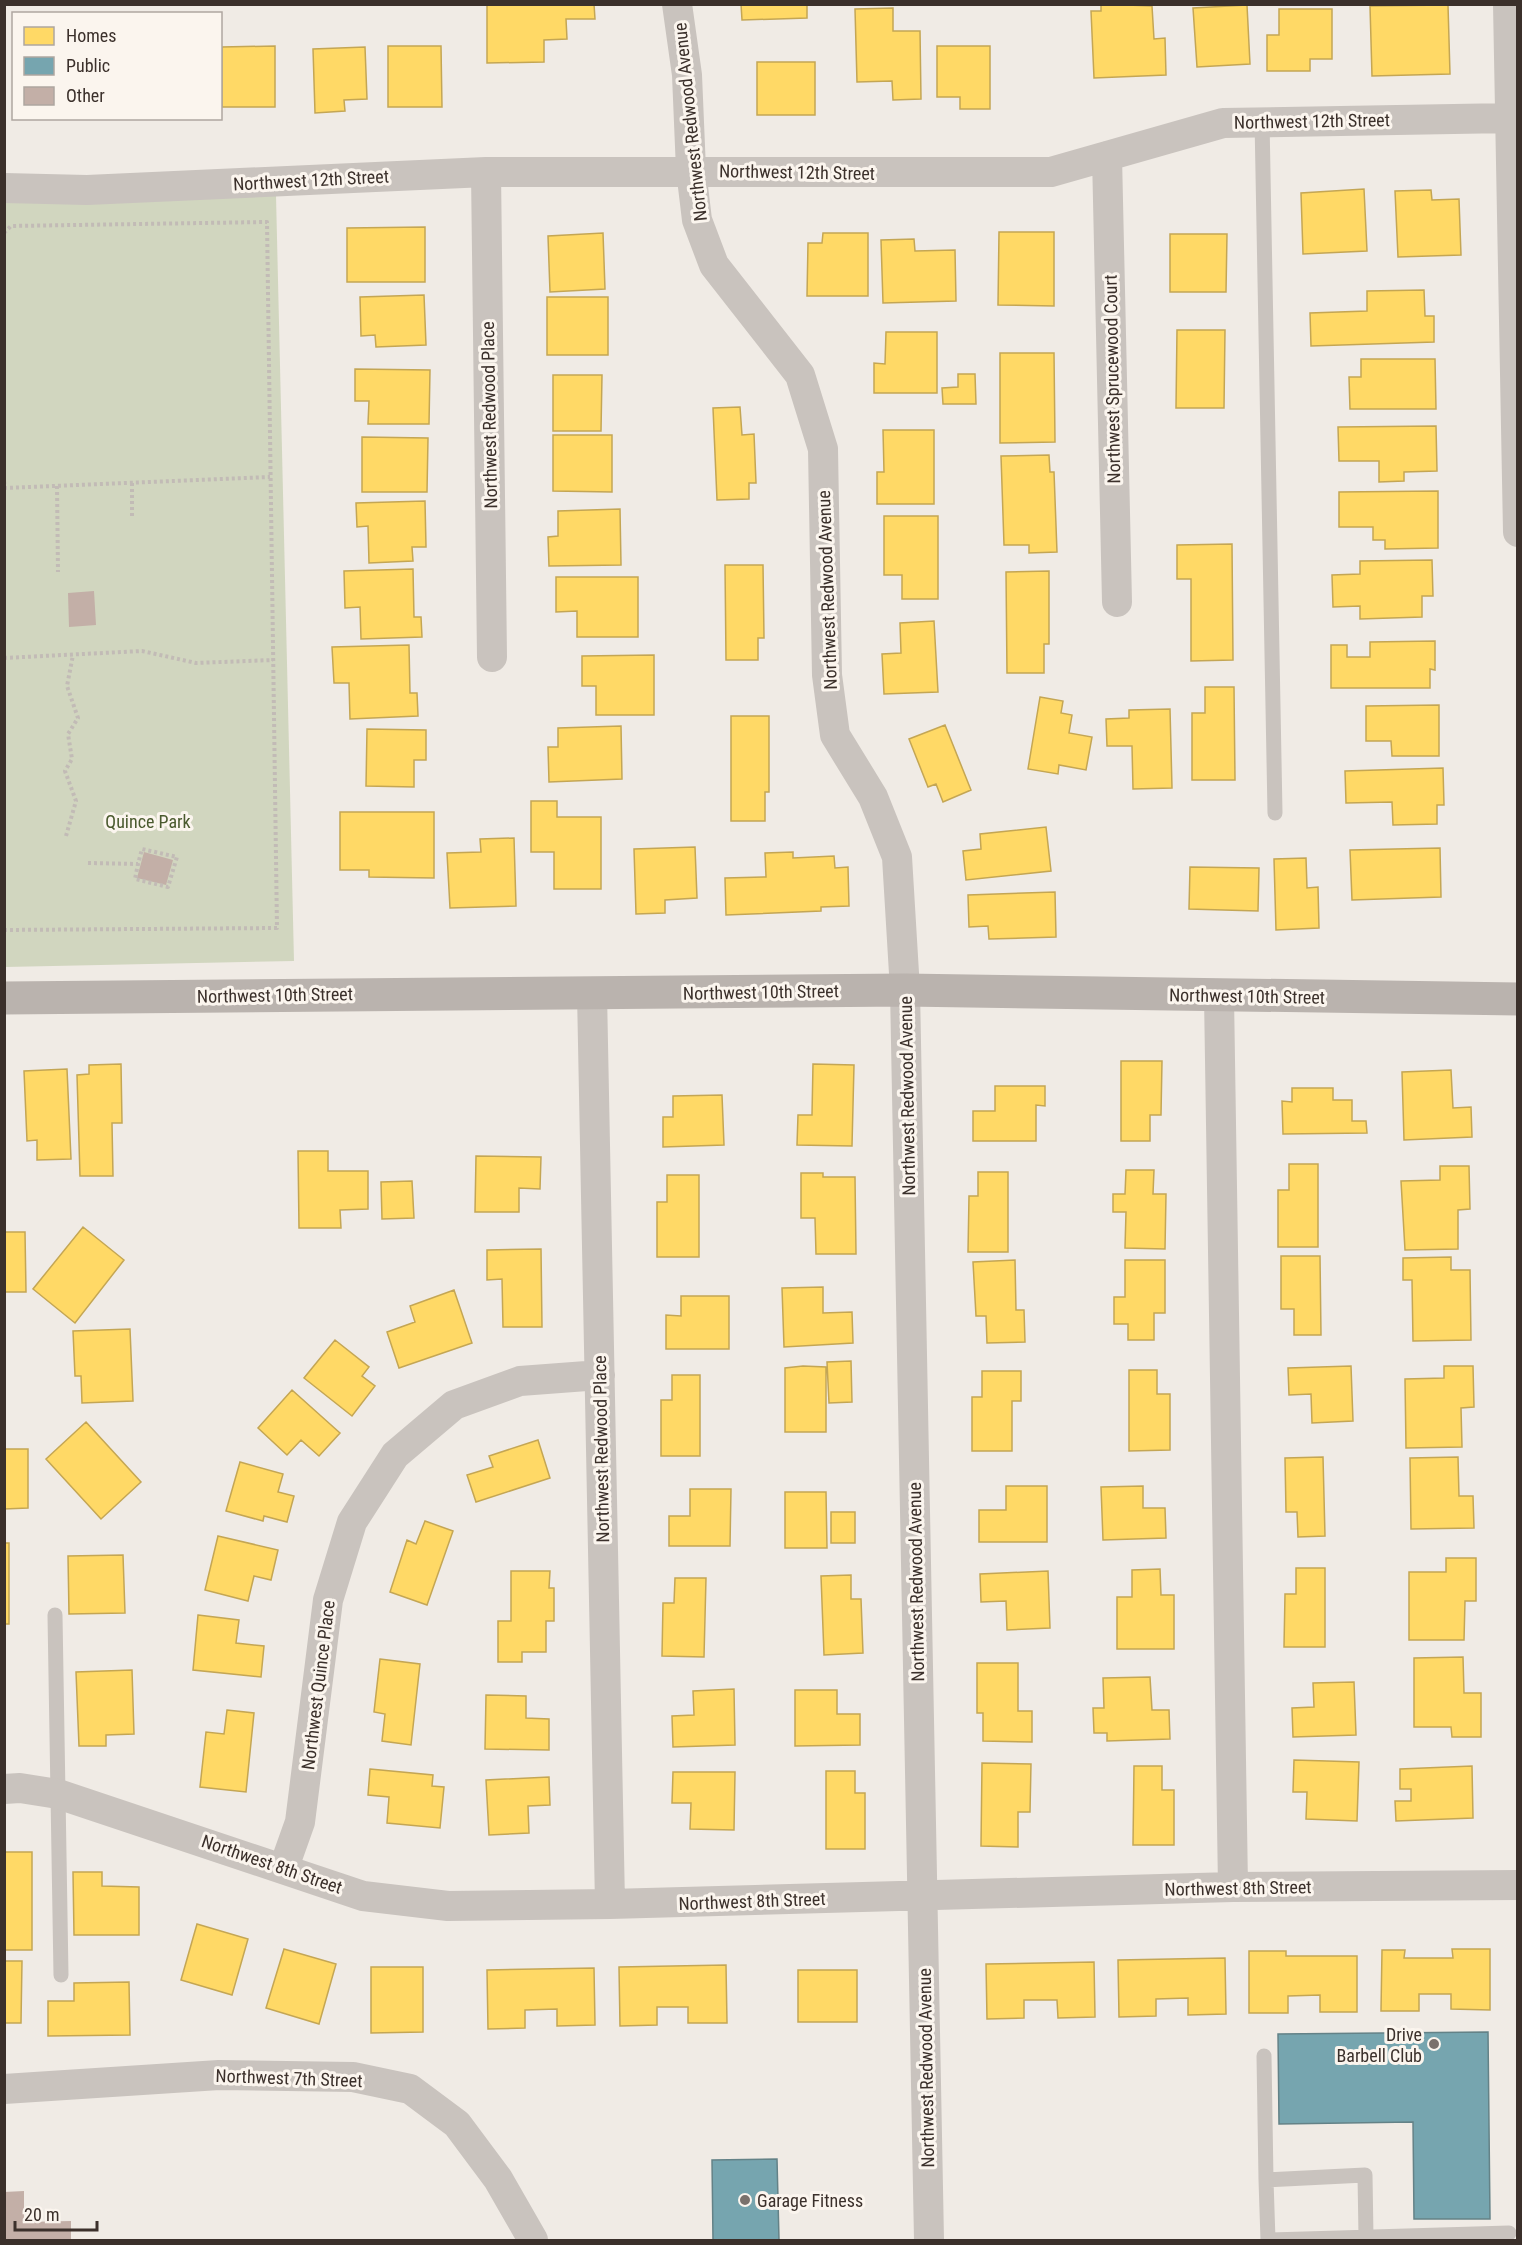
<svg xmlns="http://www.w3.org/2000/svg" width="1522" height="2245" viewBox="0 0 1522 2245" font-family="'Roboto Condensed',sans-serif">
  <rect width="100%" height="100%" fill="#f0ebe5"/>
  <path fill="#d1d6bf" d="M 276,195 L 294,961 L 5,967 L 4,201 Z"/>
  <path fill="#ffd966" stroke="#c4a654" stroke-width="1.5" d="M 594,4 L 595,19 L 566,19 L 567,39 L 544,40 L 544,62 L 487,63 L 487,5 Z
    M 741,4 L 807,4 L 807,18 L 742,20 Z
    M 1101,4 L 1152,6 L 1154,39 L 1165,38 L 1166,75 L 1094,78 L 1091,11 L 1101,11 Z
    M 1247,5 L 1250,64 L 1197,67 L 1193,8 Z
    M 1448,5 L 1450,74 L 1372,76 L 1370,6 Z
    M 893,8 L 893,31 L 920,31 L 921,99 L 893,100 L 892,81 L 857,82 L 855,9 Z
    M 1279,9 L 1332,9 L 1332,59 L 1310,59 L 1310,71 L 1267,71 L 1267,35 L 1279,35 Z
    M 275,46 L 275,107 L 222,107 L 222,47 Z
    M 388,46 L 441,46 L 442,107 L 388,107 Z
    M 937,46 L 990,46 L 990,109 L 960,109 L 960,97 L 937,97 Z
    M 365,47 L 367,99 L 344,100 L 345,111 L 315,113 L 313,49 Z
    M 757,62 L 815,62 L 815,115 L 757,115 Z
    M 1364,189 L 1367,251 L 1303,254 L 1301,193 Z
    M 1431,190 L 1432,200 L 1459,199 L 1461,255 L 1398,257 L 1395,191 Z
    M 425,227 L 425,282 L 347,282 L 347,228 Z
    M 999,232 L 1054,232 L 1054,306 L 998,305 Z
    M 603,233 L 605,289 L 550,292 L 548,236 Z
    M 823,233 L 868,233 L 868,296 L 807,296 L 808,243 L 822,243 Z
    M 1170,234 L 1227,234 L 1226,292 L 1170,292 Z
    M 914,239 L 915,251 L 955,250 L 956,301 L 883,303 L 881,240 Z
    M 1424,290 L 1425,316 L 1434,316 L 1434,342 L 1311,346 L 1310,313 L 1367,311 L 1367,291 Z
    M 424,295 L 426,345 L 376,347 L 375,335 L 361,336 L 360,297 Z
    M 547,297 L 608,297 L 608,355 L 547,355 Z
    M 1177,330 L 1225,330 L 1224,408 L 1176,408 Z
    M 886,332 L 937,332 L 937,393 L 874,393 L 874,363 L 885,364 Z
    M 1000,353 L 1054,353 L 1055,442 L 1000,443 Z
    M 1361,359 L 1435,359 L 1436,409 L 1350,409 L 1349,377 L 1361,377 Z
    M 355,369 L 430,370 L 429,424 L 368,424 L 369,401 L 355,401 Z
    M 958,374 L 975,374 L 976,404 L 943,404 L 942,388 L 958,387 Z
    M 553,375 L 602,375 L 601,431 L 553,431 Z
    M 740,407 L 742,435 L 754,434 L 756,483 L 749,483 L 749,499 L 717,500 L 713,408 Z
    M 1436,426 L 1437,471 L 1404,472 L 1404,481 L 1379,482 L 1379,461 L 1339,461 L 1338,427 Z
    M 883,430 L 934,430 L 934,504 L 877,504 L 877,472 L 884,472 Z
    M 553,435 L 612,435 L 612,492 L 553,491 Z
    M 362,437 L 428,438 L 427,492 L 362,492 Z
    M 1049,455 L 1050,472 L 1054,472 L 1057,552 L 1029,553 L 1029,545 L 1004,545 L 1001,456 Z
    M 1438,491 L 1438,548 L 1385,549 L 1385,540 L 1373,540 L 1373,527 L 1339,527 L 1339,492 Z
    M 425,501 L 426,547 L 412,547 L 413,561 L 369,563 L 368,526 L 357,527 L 356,503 Z
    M 620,509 L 621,565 L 549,566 L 548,537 L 558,536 L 558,511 Z
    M 884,516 L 938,516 L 938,599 L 902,599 L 902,575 L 884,575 Z
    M 1232,544 L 1233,660 L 1191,661 L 1191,579 L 1177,579 L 1177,545 Z
    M 1432,560 L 1433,596 L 1422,596 L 1422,617 L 1360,619 L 1360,606 L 1333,607 L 1332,575 L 1360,574 L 1360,561 Z
    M 725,565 L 763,565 L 764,638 L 758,638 L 758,660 L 726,660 Z
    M 413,569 L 414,617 L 421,617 L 422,637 L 361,639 L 360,607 L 345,608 L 344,571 Z
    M 1049,571 L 1049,644 L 1044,644 L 1044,673 L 1007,673 L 1006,572 Z
    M 556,577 L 638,577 L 638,637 L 577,637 L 577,611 L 556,612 Z
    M 934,621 L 938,692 L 884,694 L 882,654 L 901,653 L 900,623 Z
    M 1435,641 L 1435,670 L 1430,669 L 1430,688 L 1331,688 L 1331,645 L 1347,645 L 1347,657 L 1370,657 L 1370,642 Z
    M 409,645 L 410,693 L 417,693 L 418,716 L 350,719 L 349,683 L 334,683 L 332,647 Z
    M 654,655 L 654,715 L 596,715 L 596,686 L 582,686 L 582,656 Z
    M 1205,687 L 1234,687 L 1235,780 L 1192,780 L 1192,713 L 1205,713 Z
    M 1040,697 L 1063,701 L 1061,713 L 1072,715 L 1069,733 L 1092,737 L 1086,770 L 1059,765 L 1058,774 L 1028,769 Z
    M 1439,705 L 1439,756 L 1392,756 L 1391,741 L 1366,741 L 1366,706 Z
    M 1170,709 L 1172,788 L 1133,789 L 1132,746 L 1107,746 L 1106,719 L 1129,718 L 1129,710 Z
    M 731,716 L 769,716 L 769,792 L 765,792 L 765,821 L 731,821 Z
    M 945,725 L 971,790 L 943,802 L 936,784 L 928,787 L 909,739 Z
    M 621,726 L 622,779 L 549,782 L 548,747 L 558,747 L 558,728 Z
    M 367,729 L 426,730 L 426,760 L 414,760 L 414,787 L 366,786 Z
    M 1443,768 L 1444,805 L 1437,805 L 1437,824 L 1393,825 L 1392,802 L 1346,803 L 1345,771 Z
    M 531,801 L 557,801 L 557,817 L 601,817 L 601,889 L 554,889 L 554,852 L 531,852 Z
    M 340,812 L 434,812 L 434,878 L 369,877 L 369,870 L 340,870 Z
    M 1046,827 L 1051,871 L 966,880 L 963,851 L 981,849 L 980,834 Z
    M 514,838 L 516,906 L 450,908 L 447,853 L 481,852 L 480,839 Z
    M 695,847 L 697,898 L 665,900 L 665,913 L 636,914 L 634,849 Z
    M 1440,848 L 1441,897 L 1352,900 L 1350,850 Z
    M 793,852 L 793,858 L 834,856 L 835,868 L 848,867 L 849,906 L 821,907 L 821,911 L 726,915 L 725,878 L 766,877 L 765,853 Z
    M 1306,858 L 1307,888 L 1318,887 L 1319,928 L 1276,930 L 1274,859 Z
    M 1190,867 L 1259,868 L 1258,911 L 1189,909 Z
    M 1055,892 L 1056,937 L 989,939 L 988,926 L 969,927 L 968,895 Z
    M 1121,1061 L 1162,1061 L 1161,1115 L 1150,1115 L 1150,1141 L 1121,1141 Z
    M 121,1064 L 122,1123 L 112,1123 L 113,1176 L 80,1176 L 77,1075 L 89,1074 L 89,1065 Z
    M 813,1064 L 854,1065 L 852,1146 L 797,1145 L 798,1115 L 812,1115 Z
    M 67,1069 L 71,1159 L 37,1160 L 37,1140 L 27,1141 L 24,1071 Z
    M 1451,1070 L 1453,1108 L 1471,1107 L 1472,1137 L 1404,1140 L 1402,1072 Z
    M 995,1086 L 1045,1086 L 1045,1106 L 1036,1105 L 1036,1141 L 973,1141 L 973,1111 L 995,1111 Z
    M 1292,1088 L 1333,1088 L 1333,1100 L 1352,1100 L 1352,1121 L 1366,1121 L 1367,1133 L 1283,1134 L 1282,1101 L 1292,1102 Z
    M 722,1095 L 724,1145 L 663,1147 L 663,1117 L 673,1117 L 673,1096 Z
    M 298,1151 L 328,1151 L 328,1171 L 368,1171 L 368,1209 L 340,1210 L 341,1228 L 299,1228 Z
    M 476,1156 L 541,1157 L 540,1189 L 519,1188 L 519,1212 L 475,1212 Z
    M 1289,1164 L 1318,1164 L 1318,1247 L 1278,1247 L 1278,1190 L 1289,1190 Z
    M 1440,1166 L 1469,1166 L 1470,1209 L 1458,1210 L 1458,1249 L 1405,1250 L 1401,1181 L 1440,1180 Z
    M 1126,1170 L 1154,1170 L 1153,1194 L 1166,1194 L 1165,1249 L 1125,1248 L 1126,1212 L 1113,1212 L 1113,1194 L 1125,1194 Z
    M 978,1172 L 1008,1172 L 1008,1252 L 968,1252 L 969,1196 L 978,1196 Z
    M 801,1173 L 823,1173 L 823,1177 L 855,1177 L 856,1254 L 816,1254 L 815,1218 L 801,1218 Z
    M 667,1175 L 699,1175 L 699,1257 L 657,1257 L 657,1202 L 667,1202 Z
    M 412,1181 L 414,1218 L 382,1219 L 381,1182 Z
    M 83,1227 L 124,1260 L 75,1323 L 33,1289 Z
    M 4,1232 L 25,1232 L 26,1292 L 4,1292 Z
    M 541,1249 L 542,1327 L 503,1327 L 502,1279 L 487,1280 L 487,1250 Z
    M 1281,1256 L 1320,1256 L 1321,1335 L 1294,1335 L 1294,1309 L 1281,1309 Z
    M 1451,1257 L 1451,1270 L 1470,1270 L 1471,1340 L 1413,1341 L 1412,1280 L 1403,1280 L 1403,1258 Z
    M 1015,1260 L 1016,1310 L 1024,1310 L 1025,1342 L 987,1343 L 986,1316 L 976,1316 L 973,1262 Z
    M 1125,1260 L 1165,1260 L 1165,1313 L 1154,1313 L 1154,1340 L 1128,1340 L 1128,1324 L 1114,1324 L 1114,1297 L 1125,1297 Z
    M 823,1287 L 823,1313 L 852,1312 L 853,1343 L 784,1347 L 782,1288 Z
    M 454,1290 L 472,1343 L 399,1368 L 387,1332 L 415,1322 L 410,1306 Z
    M 681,1296 L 729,1296 L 729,1349 L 666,1349 L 666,1315 L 681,1316 Z
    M 130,1329 L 133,1401 L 82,1403 L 81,1376 L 75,1376 L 73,1331 Z
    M 335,1340 L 369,1367 L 362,1376 L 375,1386 L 352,1416 L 304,1378 Z
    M 851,1361 L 852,1402 L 829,1403 L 827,1362 Z
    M 803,1366 L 826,1367 L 826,1432 L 785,1432 L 785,1368 Z
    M 1351,1366 L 1353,1421 L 1312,1423 L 1311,1394 L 1289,1395 L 1288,1368 Z
    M 1444,1366 L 1473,1366 L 1474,1407 L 1461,1408 L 1462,1447 L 1406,1448 L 1405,1379 L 1444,1378 Z
    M 1129,1370 L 1157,1370 L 1157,1394 L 1170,1394 L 1170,1450 L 1129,1451 Z
    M 982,1371 L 1021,1371 L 1021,1401 L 1012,1401 L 1012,1451 L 972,1451 L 972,1397 L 982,1397 Z
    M 672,1375 L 700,1375 L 700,1456 L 661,1456 L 661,1400 L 672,1400 Z
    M 292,1390 L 340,1433 L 319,1456 L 301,1440 L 287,1455 L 258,1428 Z
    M 86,1422 L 141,1482 L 101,1519 L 46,1459 Z
    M 538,1440 L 550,1478 L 476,1502 L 467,1475 L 493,1467 L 489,1456 Z
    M 4,1449 L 28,1449 L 28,1508 L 4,1509 Z
    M 1323,1457 L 1325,1536 L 1298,1537 L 1297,1512 L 1286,1512 L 1285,1458 Z
    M 1458,1457 L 1459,1496 L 1473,1496 L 1474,1528 L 1411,1529 L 1410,1458 Z
    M 240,1462 L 283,1474 L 278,1492 L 294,1496 L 287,1522 L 264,1516 L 263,1521 L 226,1511 Z
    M 1006,1486 L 1047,1486 L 1047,1542 L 979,1542 L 979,1510 L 1006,1510 Z
    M 1143,1486 L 1143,1508 L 1165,1508 L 1166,1538 L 1103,1540 L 1101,1487 Z
    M 690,1489 L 731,1489 L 730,1546 L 669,1546 L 669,1516 L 690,1516 Z
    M 785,1492 L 826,1492 L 827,1548 L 785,1548 Z
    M 831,1512 L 855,1512 L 855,1543 L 831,1543 Z
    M 425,1521 L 453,1531 L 427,1605 L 390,1592 L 407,1540 L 416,1544 Z
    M 218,1536 L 278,1550 L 271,1580 L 254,1576 L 248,1601 L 205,1590 Z
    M 4,1543 L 9,1543 L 9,1624 L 4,1624 Z
    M 123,1555 L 125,1613 L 69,1614 L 68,1556 Z
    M 1446,1558 L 1476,1558 L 1476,1601 L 1465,1601 L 1464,1640 L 1409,1640 L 1409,1572 L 1446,1572 Z
    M 1296,1568 L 1325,1568 L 1325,1647 L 1284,1647 L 1285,1594 L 1296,1594 Z
    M 1160,1569 L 1161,1595 L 1174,1595 L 1174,1649 L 1117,1649 L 1117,1597 L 1132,1597 L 1132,1570 Z
    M 511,1571 L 550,1571 L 549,1588 L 554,1588 L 554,1621 L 546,1621 L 546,1652 L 522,1652 L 522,1662 L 498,1662 L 498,1621 L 511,1621 Z
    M 1048,1571 L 1050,1628 L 1007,1630 L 1006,1601 L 981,1602 L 980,1574 Z
    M 851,1575 L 851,1599 L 861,1599 L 863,1653 L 824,1655 L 821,1576 Z
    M 675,1578 L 706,1578 L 704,1657 L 662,1656 L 663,1603 L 674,1603 Z
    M 198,1615 L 239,1620 L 236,1643 L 264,1646 L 261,1677 L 193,1670 Z
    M 1463,1657 L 1464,1693 L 1481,1693 L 1481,1737 L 1452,1737 L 1451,1727 L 1414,1727 L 1414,1658 Z
    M 380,1659 L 420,1664 L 411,1745 L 382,1741 L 385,1714 L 374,1712 Z
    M 977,1663 L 1018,1663 L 1018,1711 L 1032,1711 L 1032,1742 L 983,1741 L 983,1713 L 977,1713 Z
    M 132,1670 L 134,1734 L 106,1735 L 106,1746 L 79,1746 L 76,1672 Z
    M 1150,1677 L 1152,1710 L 1169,1710 L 1170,1739 L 1107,1741 L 1107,1733 L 1094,1733 L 1093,1708 L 1104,1708 L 1103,1678 Z
    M 1354,1682 L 1356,1735 L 1293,1737 L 1292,1708 L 1314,1707 L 1313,1683 Z
    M 734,1689 L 735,1745 L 673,1747 L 672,1716 L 694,1715 L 693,1691 Z
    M 795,1690 L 837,1690 L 837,1714 L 860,1714 L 860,1745 L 795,1746 Z
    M 486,1695 L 526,1696 L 526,1718 L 549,1719 L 549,1750 L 485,1749 Z
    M 227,1710 L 254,1713 L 246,1792 L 200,1787 L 206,1732 L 224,1734 Z
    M 1294,1760 L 1359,1762 L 1357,1821 L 1306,1819 L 1307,1792 L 1293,1792 Z
    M 982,1763 L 1031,1764 L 1030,1812 L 1018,1812 L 1018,1847 L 981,1846 Z
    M 1134,1766 L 1162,1766 L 1162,1790 L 1174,1790 L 1174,1845 L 1133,1845 Z
    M 1472,1766 L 1473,1818 L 1396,1821 L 1395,1801 L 1411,1801 L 1411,1789 L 1400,1789 L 1400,1769 Z
    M 370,1769 L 433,1775 L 432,1786 L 444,1787 L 440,1828 L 387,1823 L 389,1797 L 368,1795 Z
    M 826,1771 L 855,1771 L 855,1793 L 865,1793 L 865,1849 L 826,1849 Z
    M 673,1772 L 735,1772 L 734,1830 L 690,1829 L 691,1803 L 672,1803 Z
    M 549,1777 L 550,1805 L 528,1806 L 529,1833 L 489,1835 L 486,1780 Z
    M 4,1852 L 32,1852 L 32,1950 L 4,1950 Z
    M 73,1872 L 102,1872 L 102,1886 L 139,1887 L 139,1935 L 74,1935 Z
    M 197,1924 L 248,1939 L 232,1995 L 181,1980 Z
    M 284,1949 L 336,1964 L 319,2024 L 266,2008 Z
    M 1452,1949 L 1490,1949 L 1490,2010 L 1451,2009 L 1451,1994 L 1419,1994 L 1419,2011 L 1381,2011 L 1382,1950 L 1405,1950 L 1404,1958 L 1453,1958 Z
    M 1249,1951 L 1286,1951 L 1286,1956 L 1357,1956 L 1357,2012 L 1320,2012 L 1320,1995 L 1288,1996 L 1288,2013 L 1249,2013 Z
    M 1225,1958 L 1226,2014 L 1188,2015 L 1188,1998 L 1156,1999 L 1156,2016 L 1119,2017 L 1118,1960 Z
    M 4,1961 L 22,1961 L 21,2023 L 4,2023 Z
    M 1094,1962 L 1095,2017 L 1058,2018 L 1057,2000 L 1024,2000 L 1024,2018 L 987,2019 L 986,1964 Z
    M 726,1965 L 727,2023 L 688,2023 L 688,2007 L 657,2007 L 657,2025 L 620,2026 L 619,1967 Z
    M 371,1967 L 423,1967 L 423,2032 L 371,2033 Z
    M 594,1968 L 595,2025 L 557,2026 L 557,2009 L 525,2010 L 525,2028 L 488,2029 L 487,1970 Z
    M 798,1970 L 857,1970 L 857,2022 L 798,2022 Z
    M 129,1982 L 130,2035 L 48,2036 L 48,2001 L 74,2001 L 74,1983 Z"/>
  <path fill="#76a5af" stroke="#648287" stroke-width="1.5" d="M 1488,2032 L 1490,2219 L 1414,2219 L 1413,2122 L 1279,2124 L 1278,2034 Z
    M 777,2159 L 779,2240 L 713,2240 L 712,2160 Z"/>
  <path fill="#c3afa7" d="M 94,591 L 96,625 L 69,627 L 68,593 Z
    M 144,852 L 173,860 L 166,885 L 137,878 Z
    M 24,2191 L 24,2222 L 71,2221 L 71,2240 L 4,2240 L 4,2192 Z"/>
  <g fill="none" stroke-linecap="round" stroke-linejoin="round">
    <path stroke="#c2bbb6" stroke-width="4" stroke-dasharray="3 3" stroke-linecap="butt" d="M 4,233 L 11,226 L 267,222 L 277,928 L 4,930
      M 4,481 L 5,488
      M 132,483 L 132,517
      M 57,486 L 58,572
      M 4,488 L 270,477
      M 4,658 L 142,651 L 196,663 L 273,660
      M 66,836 L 76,801 L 65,771 L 72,759 L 68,734 L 78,718 L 67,686 L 73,655
      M 88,863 L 138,864 L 142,849 L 177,857 L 168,887 L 135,879 L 138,864"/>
    <path stroke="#c9c3be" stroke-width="15" d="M 1262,120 L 1275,813
      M 55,1615 L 61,1975
      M 1264,2056 L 1266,2180
      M 1366,2240 L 1366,2237 L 1365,2175 L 1266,2180 L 1268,2240 L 1509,2233"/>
    <path stroke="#c9c3be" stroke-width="30" d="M 677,4 L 687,75 L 691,170 L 697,220 L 714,265 L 800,375 L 823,449 L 827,675 L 835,735 L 873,797 L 897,857 L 905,990 L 929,2240
      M 1508,4 L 1518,532
      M 1107,156 L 1117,602
      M 486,172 L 492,657
      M 4,188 L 87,190 L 486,172 L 1051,172 L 1223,123 L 1510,118
      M 592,993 L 610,1904
      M 1219,996 L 1233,1887
      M 4,1789 L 20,1788 L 58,1794 L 363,1896 L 448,1906 L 610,1904 L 1233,1887 L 1518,1885
      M 284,1867 L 300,1822 L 328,1600 L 352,1522 L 395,1455 L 454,1405 L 520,1381 L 600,1375
      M 4,2089 L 219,2075 L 353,2077 L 410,2089 L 457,2124 L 498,2179 L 533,2240"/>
    <path stroke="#bab3ae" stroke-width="33" d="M 4,998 L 905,990 L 1518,999"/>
  </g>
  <g fill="#7a716c" stroke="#fbf5ee" stroke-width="2">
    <circle cx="1434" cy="2044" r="6"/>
    <circle cx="745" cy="2200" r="6"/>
  </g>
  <g text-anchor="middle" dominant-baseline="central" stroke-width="6" stroke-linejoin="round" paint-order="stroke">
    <g font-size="18" fill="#3b302b" stroke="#fbf5ee">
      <text transform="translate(1312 121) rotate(-1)">Northwest 12th Street</text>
      <text transform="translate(690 122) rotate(-96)">Northwest Redwood Avenue</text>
      <text transform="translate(797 172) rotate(1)">Northwest 12th Street</text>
      <text transform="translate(311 180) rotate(-3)">Northwest 12th Street</text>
      <text transform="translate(1112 379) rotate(-91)">Northwest Sprucewood Court</text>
      <text transform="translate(489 415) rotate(-91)">Northwest Redwood Place</text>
      <text transform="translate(827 590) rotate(-92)">Northwest Redwood Avenue</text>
      <text transform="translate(761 992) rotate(-1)">Northwest 10th Street</text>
      <text transform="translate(275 995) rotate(-1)">Northwest 10th Street</text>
      <text transform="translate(1247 996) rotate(1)">Northwest 10th Street</text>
      <text transform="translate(907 1096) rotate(-91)">Northwest Redwood Avenue</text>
      <text transform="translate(601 1449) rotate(-91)">Northwest Redwood Place</text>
      <text transform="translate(916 1582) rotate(-91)">Northwest Redwood Avenue</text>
      <text transform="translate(318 1685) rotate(-83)">Northwest Quince Place</text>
      <text transform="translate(272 1864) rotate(19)">Northwest 8th Street</text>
      <text transform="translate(1238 1888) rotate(-1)">Northwest 8th Street</text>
      <text transform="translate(752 1901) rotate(-2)">Northwest 8th Street</text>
      <text transform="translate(926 2068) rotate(-91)">Northwest Redwood Avenue</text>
      <text transform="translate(289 2078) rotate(2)">Northwest 7th Street</text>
    </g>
    <g font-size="18" fill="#4a5a2e" stroke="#fbf5ee">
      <text x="148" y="821">Quince Park</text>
    </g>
    <g font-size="18" fill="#3b302b" stroke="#fbf5ee" text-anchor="end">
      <text x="1422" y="2034">Drive<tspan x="1422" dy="21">Barbell Club</tspan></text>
      <text x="757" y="2200" text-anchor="start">Garage Fitness</text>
    </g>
  </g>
  <rect width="1522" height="2245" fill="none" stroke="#3b302b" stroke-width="12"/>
  <rect x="12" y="12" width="210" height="108" fill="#fbf5ee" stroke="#aea6a0" stroke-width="1.5"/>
  <rect x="24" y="27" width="30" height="18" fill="#ffd966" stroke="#aea6a0" stroke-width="1.5"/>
  <text x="66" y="42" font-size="18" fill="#3b302b">Homes</text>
  <rect x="24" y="57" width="30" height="18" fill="#76a5af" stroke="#aea6a0" stroke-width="1.5"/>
  <text x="66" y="72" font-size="18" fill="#3b302b">Public</text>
  <rect x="24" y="87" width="30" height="18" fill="#c3afa7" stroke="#aea6a0" stroke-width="1.5"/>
  <text x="66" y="102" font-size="18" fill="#3b302b">Other</text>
  <path d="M15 2221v9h82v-9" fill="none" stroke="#3b302b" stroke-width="3"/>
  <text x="24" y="2221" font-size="18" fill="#3b302b" stroke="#fbf5ee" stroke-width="4.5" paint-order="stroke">20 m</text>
</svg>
